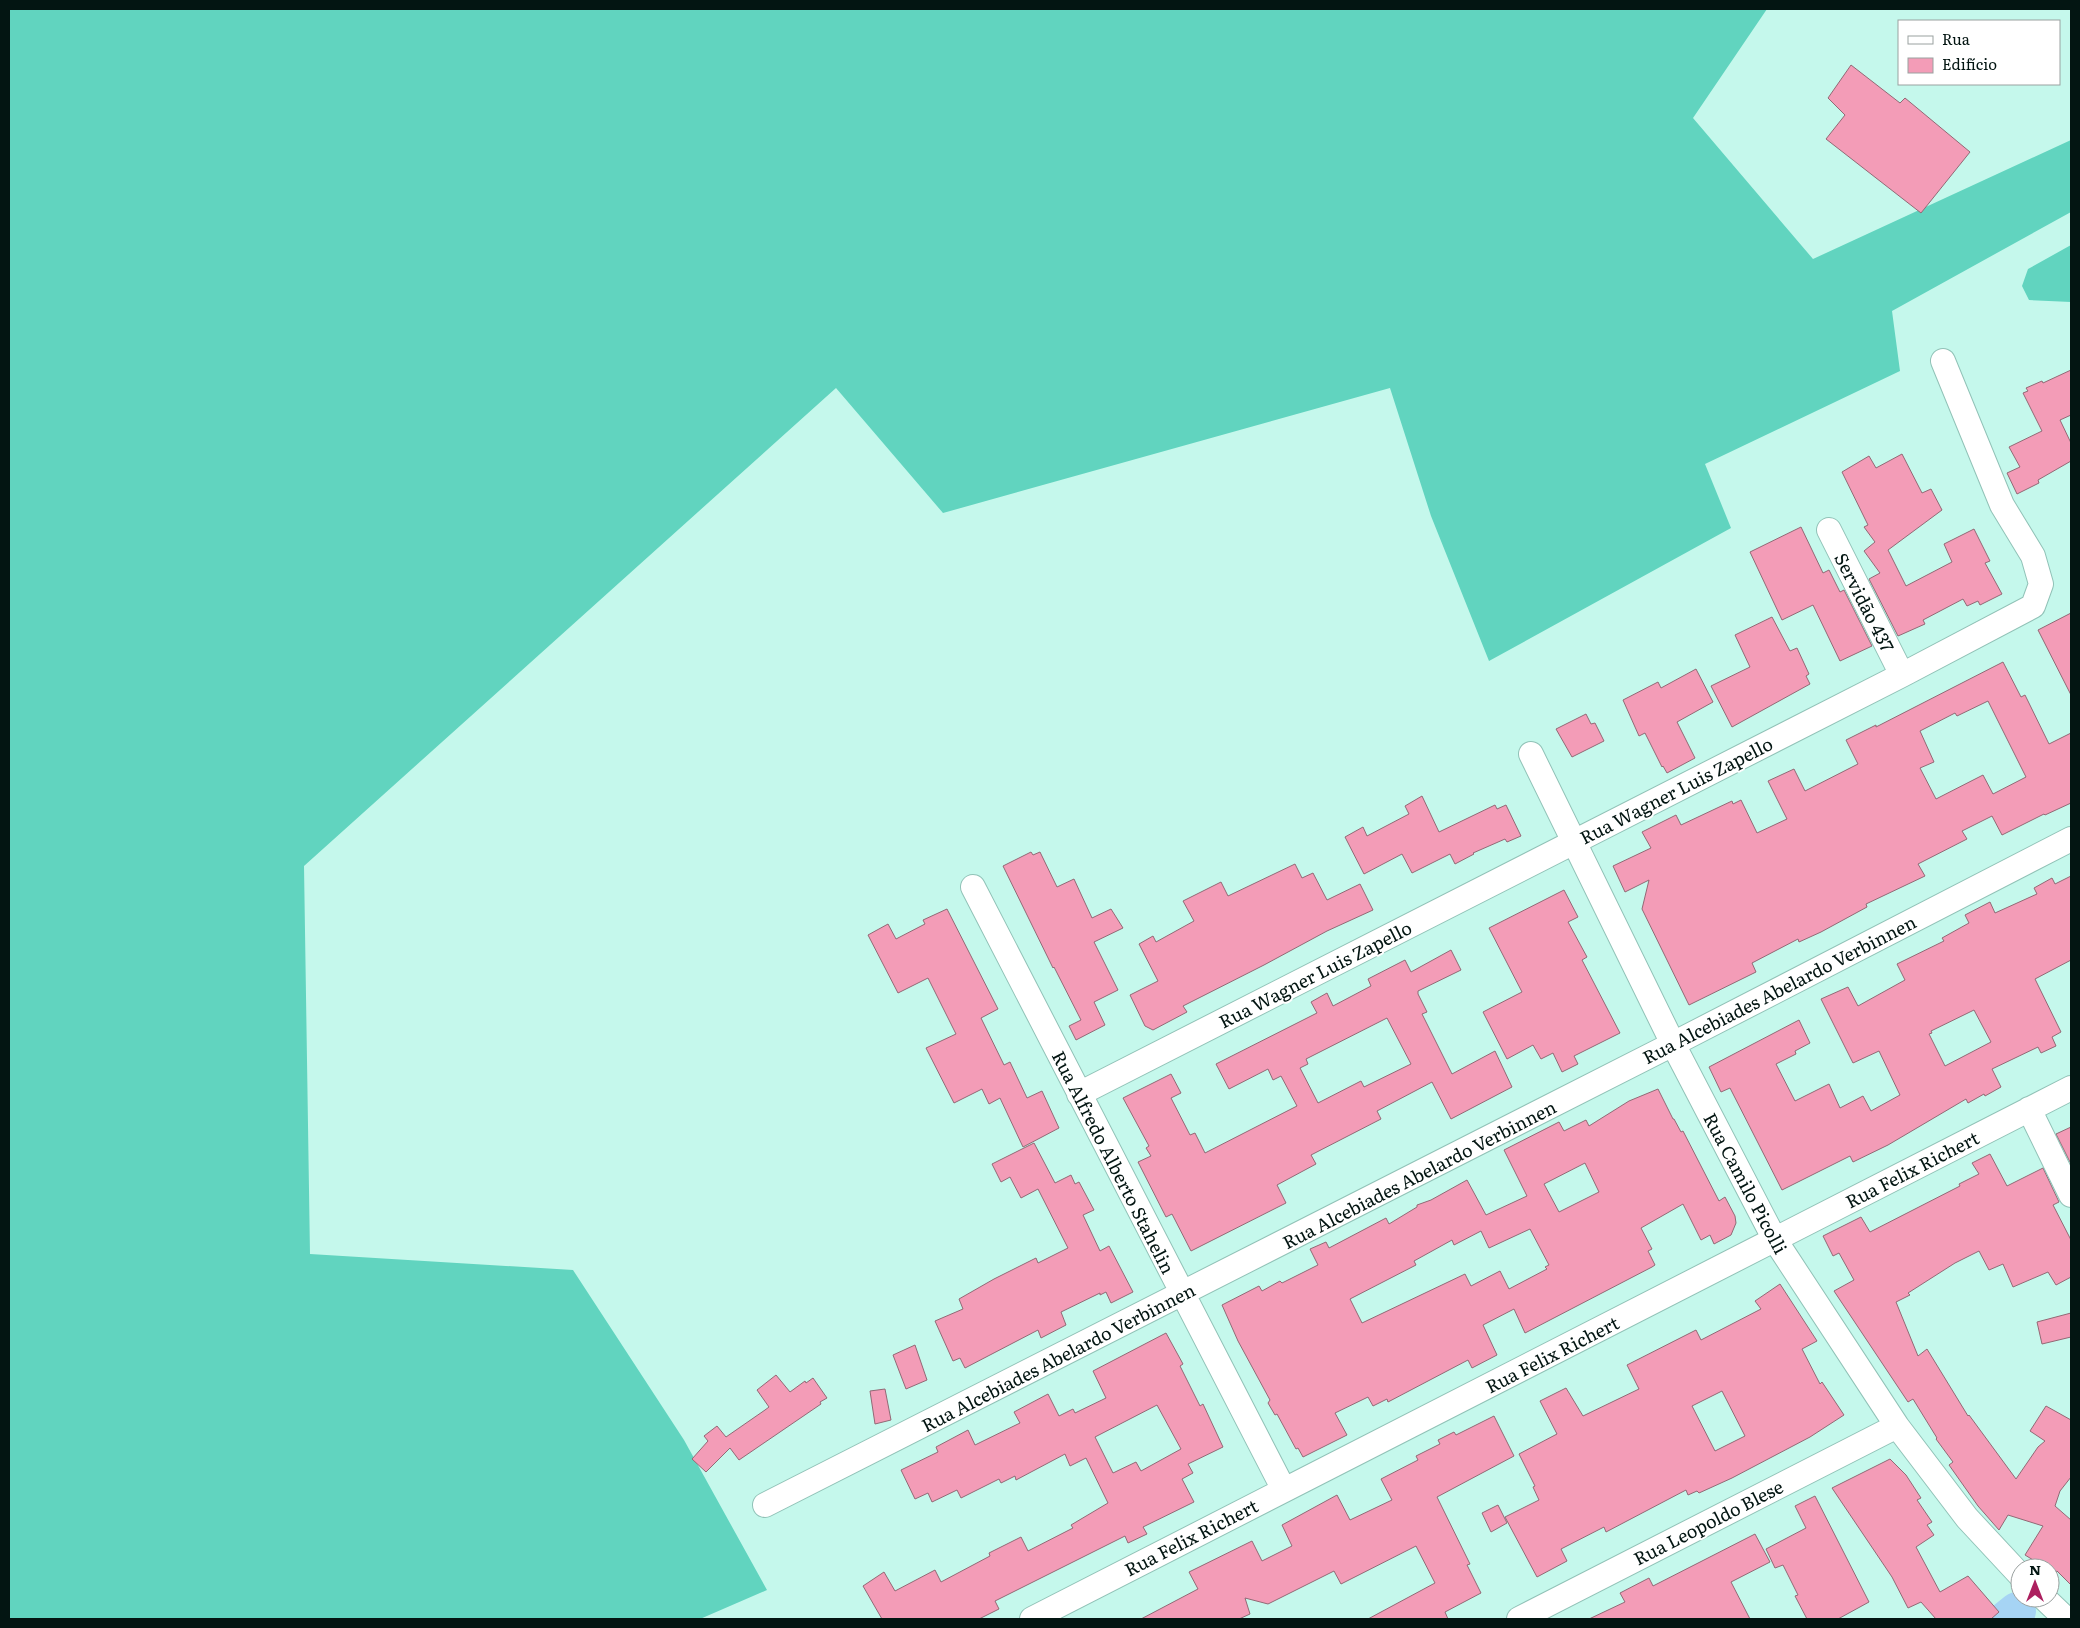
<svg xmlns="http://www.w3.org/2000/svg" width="2080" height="1628" viewBox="0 0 2080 1628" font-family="Literata,serif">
  <rect width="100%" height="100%" fill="#c5f8ec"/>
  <path fill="#61d4bf" d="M 9,9 L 1767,9 L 1693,118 L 1813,259 L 2071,140 L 2071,212 L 1892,311 L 1900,371 L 1705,464 L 1731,528 L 1489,661 L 1431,516 L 1390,388 L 943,513 L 836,388 L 304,866 L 310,1254 L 573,1270 L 684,1440 L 767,1590 L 700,1619 L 9,1619 Z
    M 2071,245 L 2071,302 L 2029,300 L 2022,286 L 2028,269 Z"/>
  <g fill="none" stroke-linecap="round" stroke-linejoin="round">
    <path stroke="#a6d4f4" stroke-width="38" d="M 2007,1619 L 2017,1611"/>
  </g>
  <path fill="#f39cb7" stroke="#926975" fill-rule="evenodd" d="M 1851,65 L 1900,103 L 1905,98 L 1970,152 L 1921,213 L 1826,139 L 1845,115 L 1828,98 Z
    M 2071,370 L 2071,415 L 2060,420 L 2071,443 L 2071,461 L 2038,480 L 2039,483 L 2017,494 L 2007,473 L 2020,467 L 2009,447 L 2042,431 L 2023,393 L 2028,391 L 2026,388 L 2042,381 L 2043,383 Z
    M 1902,454 L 1922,493 L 1931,489 L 1942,510 L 1888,550 L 1906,586 L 1952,562 L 1944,544 L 1974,529 L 1990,561 L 1985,563 L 2002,594 L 1980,605 L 1978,601 L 1967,606 L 1963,599 L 1923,620 L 1925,624 L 1898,636 L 1869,579 L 1880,573 L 1864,551 L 1875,542 L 1864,527 L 1868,525 L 1842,472 L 1869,456 L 1876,468 Z
    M 1801,527 L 1823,573 L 1829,570 L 1840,592 L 1844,590 L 1872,646 L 1840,661 L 1813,605 L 1782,620 L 1750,552 Z
    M 2071,613 L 2071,695 L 2038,630 Z
    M 1772,617 L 1790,651 L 1797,648 L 1809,674 L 1806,676 L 1810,684 L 1732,727 L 1711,686 L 1750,667 L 1735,635 Z
    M 2003,662 L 2021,697 L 2025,695 L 2049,744 L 2071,733 L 2071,803 L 2045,815 L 2044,814 L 2002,835 L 1992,816 L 1962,831 L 1967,839 L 1918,864 L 1925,876 L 1866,904 L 1867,907 L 1821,932 L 1799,942 L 1798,939 L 1752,963 L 1756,972 L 1689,1005 L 1642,909 L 1649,880 L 1625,892 L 1613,866 L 1651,848 L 1642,832 L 1676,815 L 1681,825 L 1732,801 L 1733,804 L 1741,800 L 1757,833 L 1787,819 L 1768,781 L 1794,769 L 1805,791 L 1858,764 L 1846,740 L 1876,725 L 1876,727 ZM 1988,701 L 2026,777 L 1993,794 L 1983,775 L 1936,799 L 1920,768 L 1934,762 L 1920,731 L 1955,713 L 1957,716 Z
    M 1696,669 L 1713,702 L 1677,722 L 1695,758 L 1667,773 L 1663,766 L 1662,767 L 1645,733 L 1639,736 L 1623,700 L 1658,682 L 1661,688 Z
    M 1586,714 L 1591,724 L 1595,723 L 1604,741 L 1572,757 L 1556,729 Z
    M 1422,796 L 1439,832 L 1495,805 L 1497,809 L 1506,805 L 1521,836 L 1507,842 L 1505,839 L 1473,853 L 1474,854 L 1455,864 L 1450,854 L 1412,873 L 1402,854 L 1364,874 L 1345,837 L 1363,827 L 1367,836 L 1409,814 L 1405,806 Z
    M 1031,852 L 1033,855 L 1040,852 L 1057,887 L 1074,879 L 1092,918 L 1111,909 L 1123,928 L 1094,942 L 1118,990 L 1094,1002 L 1105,1025 L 1076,1040 L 1069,1026 L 1081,1020 L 1054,967 L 1053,968 L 1003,866 Z
    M 1295,864 L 1302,878 L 1313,873 L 1327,900 L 1360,884 L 1373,910 L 1327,931 L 1264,965 L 1183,1006 L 1187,1012 L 1153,1030 L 1145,1026 L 1130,995 L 1158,981 L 1139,944 L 1153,936 L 1156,942 L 1194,921 L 1183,901 L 1221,882 L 1228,896 Z
    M 2071,876 L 2071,960 L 2035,979 L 2061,1032 L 2052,1037 L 2056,1046 L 2041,1053 L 2038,1047 L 1992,1069 L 2001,1087 L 1985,1096 L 1984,1094 L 1968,1103 L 1966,1099 L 1888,1145 L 1853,1162 L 1850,1156 L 1782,1190 L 1730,1088 L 1721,1092 L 1709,1067 L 1799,1020 L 1810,1043 L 1795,1051 L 1796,1054 L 1776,1064 L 1795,1101 L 1829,1084 L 1840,1108 L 1863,1096 L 1871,1111 L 1900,1095 L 1879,1051 L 1853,1063 L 1821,999 L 1848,987 L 1858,1006 L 1905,980 L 1897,964 L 1944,941 L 1942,938 L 1969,923 L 1965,915 L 1990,902 L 1995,913 L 2037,894 L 2034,888 L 2052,878 L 2055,884 ZM 1974,1010 L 1991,1042 L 1945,1066 L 1929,1034 L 1932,1033 L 1931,1031 Z
    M 1564,890 L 1578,917 L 1568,922 L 1587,957 L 1582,960 L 1620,1033 L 1574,1056 L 1578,1064 L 1562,1072 L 1553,1053 L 1541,1059 L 1533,1045 L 1507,1059 L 1483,1012 L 1522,992 L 1489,928 Z
    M 947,909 L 998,1009 L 981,1018 L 1004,1065 L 1010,1062 L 1027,1098 L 1042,1091 L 1059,1128 L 1023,1147 L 1000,1098 L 989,1104 L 982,1089 L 954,1103 L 926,1048 L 956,1034 L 928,978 L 898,993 L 868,935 L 888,924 L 896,939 L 925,924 L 923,920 Z
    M 1451,950 L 1461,970 L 1418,991 L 1418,994 L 1427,1012 L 1422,1014 L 1452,1074 L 1495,1051 L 1512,1087 L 1451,1119 L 1432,1082 L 1377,1111 L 1381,1119 L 1311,1155 L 1316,1164 L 1277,1185 L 1286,1203 L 1191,1251 L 1172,1214 L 1166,1217 L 1138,1162 L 1151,1156 L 1146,1148 L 1149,1146 L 1123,1098 L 1171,1074 L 1181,1093 L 1171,1098 L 1190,1135 L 1195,1133 L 1205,1153 L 1297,1106 L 1281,1076 L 1273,1080 L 1268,1069 L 1229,1089 L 1216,1064 L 1317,1013 L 1311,1002 L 1327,993 L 1333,1006 L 1371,986 L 1368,979 L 1405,960 L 1411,972 ZM 1387,1018 L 1411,1064 L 1364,1087 L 1361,1081 L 1318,1103 L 1300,1068 L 1308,1064 L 1306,1059 Z
    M 1658,1089 L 1673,1119 L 1674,1119 L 1681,1132 L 1683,1131 L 1719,1201 L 1725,1197 L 1735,1216 L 1736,1223 L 1731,1235 L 1714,1244 L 1710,1235 L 1701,1240 L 1683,1204 L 1641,1228 L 1652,1249 L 1648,1251 L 1655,1265 L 1652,1267 L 1525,1333 L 1514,1309 L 1483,1325 L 1497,1355 L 1472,1368 L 1468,1360 L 1388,1402 L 1387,1399 L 1373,1406 L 1368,1397 L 1335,1413 L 1347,1435 L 1303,1457 L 1298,1448 L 1296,1449 L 1277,1414 L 1275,1415 L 1268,1403 L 1270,1400 L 1238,1341 L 1222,1305 L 1259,1286 L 1262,1291 L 1280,1281 L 1282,1283 L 1318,1265 L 1310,1249 L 1326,1242 L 1329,1248 L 1386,1218 L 1389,1224 L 1417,1207 L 1417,1205 L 1431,1200 L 1467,1180 L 1486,1215 L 1527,1196 L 1504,1150 L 1559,1122 L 1564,1131 L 1586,1120 L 1589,1126 L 1629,1101 ZM 1585,1163 L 1599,1192 L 1559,1212 L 1544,1184 ZM 1530,1229 L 1549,1265 L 1545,1267 L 1547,1269 L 1509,1289 L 1500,1271 L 1471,1286 L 1465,1274 L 1362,1323 L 1350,1299 L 1416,1265 L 1414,1261 L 1452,1240 L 1454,1245 L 1481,1231 L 1489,1248 Z
    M 2071,1127 L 2071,1164 L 2056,1134 Z
    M 1034,1143 L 1055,1183 L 1071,1175 L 1075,1184 L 1079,1182 L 1094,1210 L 1083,1215 L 1100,1251 L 1109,1246 L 1133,1292 L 1111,1303 L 1106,1292 L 1100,1295 L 1100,1293 L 1061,1312 L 1066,1325 L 1041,1338 L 1038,1330 L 965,1368 L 960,1358 L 953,1361 L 935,1321 L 963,1309 L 959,1299 L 994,1279 L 1036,1258 L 1038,1263 L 1068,1248 L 1038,1189 L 1021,1198 L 1010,1177 L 1001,1182 L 992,1164 Z
    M 1990,1154 L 2007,1186 L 2043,1168 L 2059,1202 L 2053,1205 L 2071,1240 L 2071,1277 L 2056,1285 L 2048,1272 L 2013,1287 L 2003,1264 L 1989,1270 L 1979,1251 L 1955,1263 L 1908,1293 L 1910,1295 L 1896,1302 L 1918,1356 L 1927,1349 L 1968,1416 L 1969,1415 L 2016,1479 L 2038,1447 L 2045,1441 L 2030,1431 L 2046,1406 L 2071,1420 L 2071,1477 L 2060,1491 L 2055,1506 L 2071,1520 L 2071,1585 L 2057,1571 L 2054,1573 L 2040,1560 L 2038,1563 L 2025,1555 L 2043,1526 L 2008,1515 L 1999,1530 L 1978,1506 L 1949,1465 L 1953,1462 L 1936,1439 L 1937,1438 L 1913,1399 L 1908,1402 L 1834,1291 L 1854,1280 L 1839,1253 L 1833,1256 L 1823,1236 L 1861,1217 L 1870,1232 L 1960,1186 L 1959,1184 L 1979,1174 L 1972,1163 Z
    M 1780,1284 L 1817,1341 L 1802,1349 L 1820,1384 L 1822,1382 L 1844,1415 L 1810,1437 L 1732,1478 L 1699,1493 L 1697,1491 L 1688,1495 L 1686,1490 L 1606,1532 L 1604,1527 L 1561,1549 L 1567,1561 L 1537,1577 L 1505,1517 L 1539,1500 L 1533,1487 L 1535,1486 L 1519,1454 L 1557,1434 L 1540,1401 L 1566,1388 L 1583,1416 L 1639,1389 L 1627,1365 L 1696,1330 L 1701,1340 L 1761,1309 L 1755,1301 ZM 1722,1391 L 1745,1436 L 1715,1451 L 1692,1406 Z
    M 2071,1313 L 2071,1337 L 2042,1344 L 2037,1322 Z
    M 1166,1333 L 1183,1364 L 1180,1366 L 1200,1406 L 1203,1404 L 1223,1447 L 1188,1464 L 1193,1473 L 1182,1479 L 1194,1502 L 1143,1527 L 1147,1534 L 1128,1543 L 1125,1536 L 995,1601 L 999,1609 L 979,1619 L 882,1619 L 863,1586 L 884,1572 L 895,1591 L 935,1570 L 941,1582 L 990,1556 L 989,1553 L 1021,1537 L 1028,1551 L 1073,1528 L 1071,1525 L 1108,1503 L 1086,1458 L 1070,1466 L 1065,1454 L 1016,1480 L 1015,1476 L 1001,1483 L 999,1479 L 961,1498 L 957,1490 L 932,1502 L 928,1493 L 915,1499 L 901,1470 L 938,1452 L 936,1447 L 968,1430 L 975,1445 L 1020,1423 L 1014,1412 L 1048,1394 L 1059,1416 L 1073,1409 L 1075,1413 L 1106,1398 L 1093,1371 ZM 1157,1405 L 1181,1449 L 1141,1471 L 1136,1462 L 1113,1473 L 1095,1437 Z
    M 915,1345 L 927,1380 L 906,1389 L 893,1355 Z
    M 776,1375 L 790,1392 L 805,1381 L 806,1383 L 813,1378 L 827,1398 L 820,1402 L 821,1404 L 739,1460 L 730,1448 L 706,1472 L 692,1459 L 708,1441 L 704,1436 L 717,1426 L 726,1437 L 765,1410 L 769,1407 L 757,1390 Z
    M 885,1389 L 891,1420 L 875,1424 L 870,1391 Z
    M 1494,1416 L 1514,1456 L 1437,1497 L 1470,1564 L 1467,1565 L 1481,1593 L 1445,1612 L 1448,1619 L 1368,1619 L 1435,1583 L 1416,1546 L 1341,1584 L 1334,1571 L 1268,1604 L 1245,1598 L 1250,1614 L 1239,1619 L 1141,1619 L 1198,1589 L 1189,1572 L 1252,1541 L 1262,1561 L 1292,1546 L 1282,1525 L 1337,1495 L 1350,1520 L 1392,1500 L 1381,1479 L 1418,1460 L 1416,1456 L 1440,1444 L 1438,1440 L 1454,1432 L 1456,1435 Z
    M 1890,1459 L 1906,1475 L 1921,1498 L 1917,1500 L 1932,1522 L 1927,1525 L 1934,1535 L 1916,1547 L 1940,1592 L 1968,1576 L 1999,1612 L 1991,1619 L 1936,1619 L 1921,1602 L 1908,1608 L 1892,1577 L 1832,1488 Z
    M 1815,1496 L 1869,1602 L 1838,1619 L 1807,1619 L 1795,1596 L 1798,1595 L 1783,1565 L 1775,1568 L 1766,1549 L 1806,1528 L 1795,1506 Z
    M 1498,1505 L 1507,1523 L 1491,1532 L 1482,1513 Z
    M 1755,1534 L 1770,1562 L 1731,1582 L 1750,1619 L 1589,1619 L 1625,1602 L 1620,1593 L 1649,1578 L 1653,1586 Z"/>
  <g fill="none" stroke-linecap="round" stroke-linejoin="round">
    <g stroke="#91c2b7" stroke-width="26">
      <path id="minor" d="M 1829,530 L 1902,675
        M 1531,754 L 1673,1044 L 1775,1240 L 1897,1426 L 1967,1518 L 2020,1575
        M 973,887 L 1284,1490
        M 1079,1094 L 1902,675 L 2033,606 L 2041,584 L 2033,556 L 2002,505 L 1943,361
        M 2029,1109 L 2071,1195
        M 765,1505 L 1673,1044 L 2071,839
        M 2044,1598 L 2066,1619
        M 1032,1619 L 2071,1088
        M 1519,1619 L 1897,1426"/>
    </g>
    <use href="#minor" stroke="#fff" stroke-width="24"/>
  </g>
  <g text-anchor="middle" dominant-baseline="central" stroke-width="4" stroke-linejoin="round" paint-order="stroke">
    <g font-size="18" fill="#031512" stroke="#fff">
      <text transform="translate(1865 602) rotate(63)">Servidão 437</text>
      <text transform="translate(1676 790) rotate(-27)">Rua Wagner Luis Zapello</text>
      <text transform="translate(1315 974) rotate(-27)">Rua Wagner Luis Zapello</text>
      <text transform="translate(1779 989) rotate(-27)">Rua Alcebiades Abelardo Verbinnen</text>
      <text transform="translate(1114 1162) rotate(63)">Rua Alfredo Alberto Stahelin</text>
      <text transform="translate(1912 1169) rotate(-27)">Rua Felix Richert</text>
      <text transform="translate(1419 1174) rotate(-27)">Rua Alcebiades Abelardo Verbinnen</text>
      <text transform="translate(1746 1183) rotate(62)">Rua Camilo Picolli</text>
      <text transform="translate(1552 1354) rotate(-27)">Rua Felix Richert</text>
      <text transform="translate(1058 1357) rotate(-27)">Rua Alcebiades Abelardo Verbinnen</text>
      <text transform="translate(1708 1522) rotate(-27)">Rua Leopoldo Blese</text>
      <text transform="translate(1191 1537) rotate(-27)">Rua Felix Richert</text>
    </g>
  </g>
  <rect width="2080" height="1628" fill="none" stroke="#031512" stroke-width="20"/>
  <rect x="1898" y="20" width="162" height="65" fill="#ffffff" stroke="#9aa1a0"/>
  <rect x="1908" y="36" width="25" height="8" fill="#ffffff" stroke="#9aa1a0"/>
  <text x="1942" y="45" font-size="15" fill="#031512">Rua</text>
  <rect x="1908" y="58" width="25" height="15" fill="#f39cb7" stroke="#9aa1a0"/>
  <text x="1942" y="70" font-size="15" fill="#031512">Edifício</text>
  <g transform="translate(2035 1583)"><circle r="24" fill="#ffffff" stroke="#9aa1a0"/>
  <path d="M0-4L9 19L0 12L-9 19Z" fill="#ac205f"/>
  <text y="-8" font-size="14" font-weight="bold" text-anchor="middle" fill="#031512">N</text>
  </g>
</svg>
